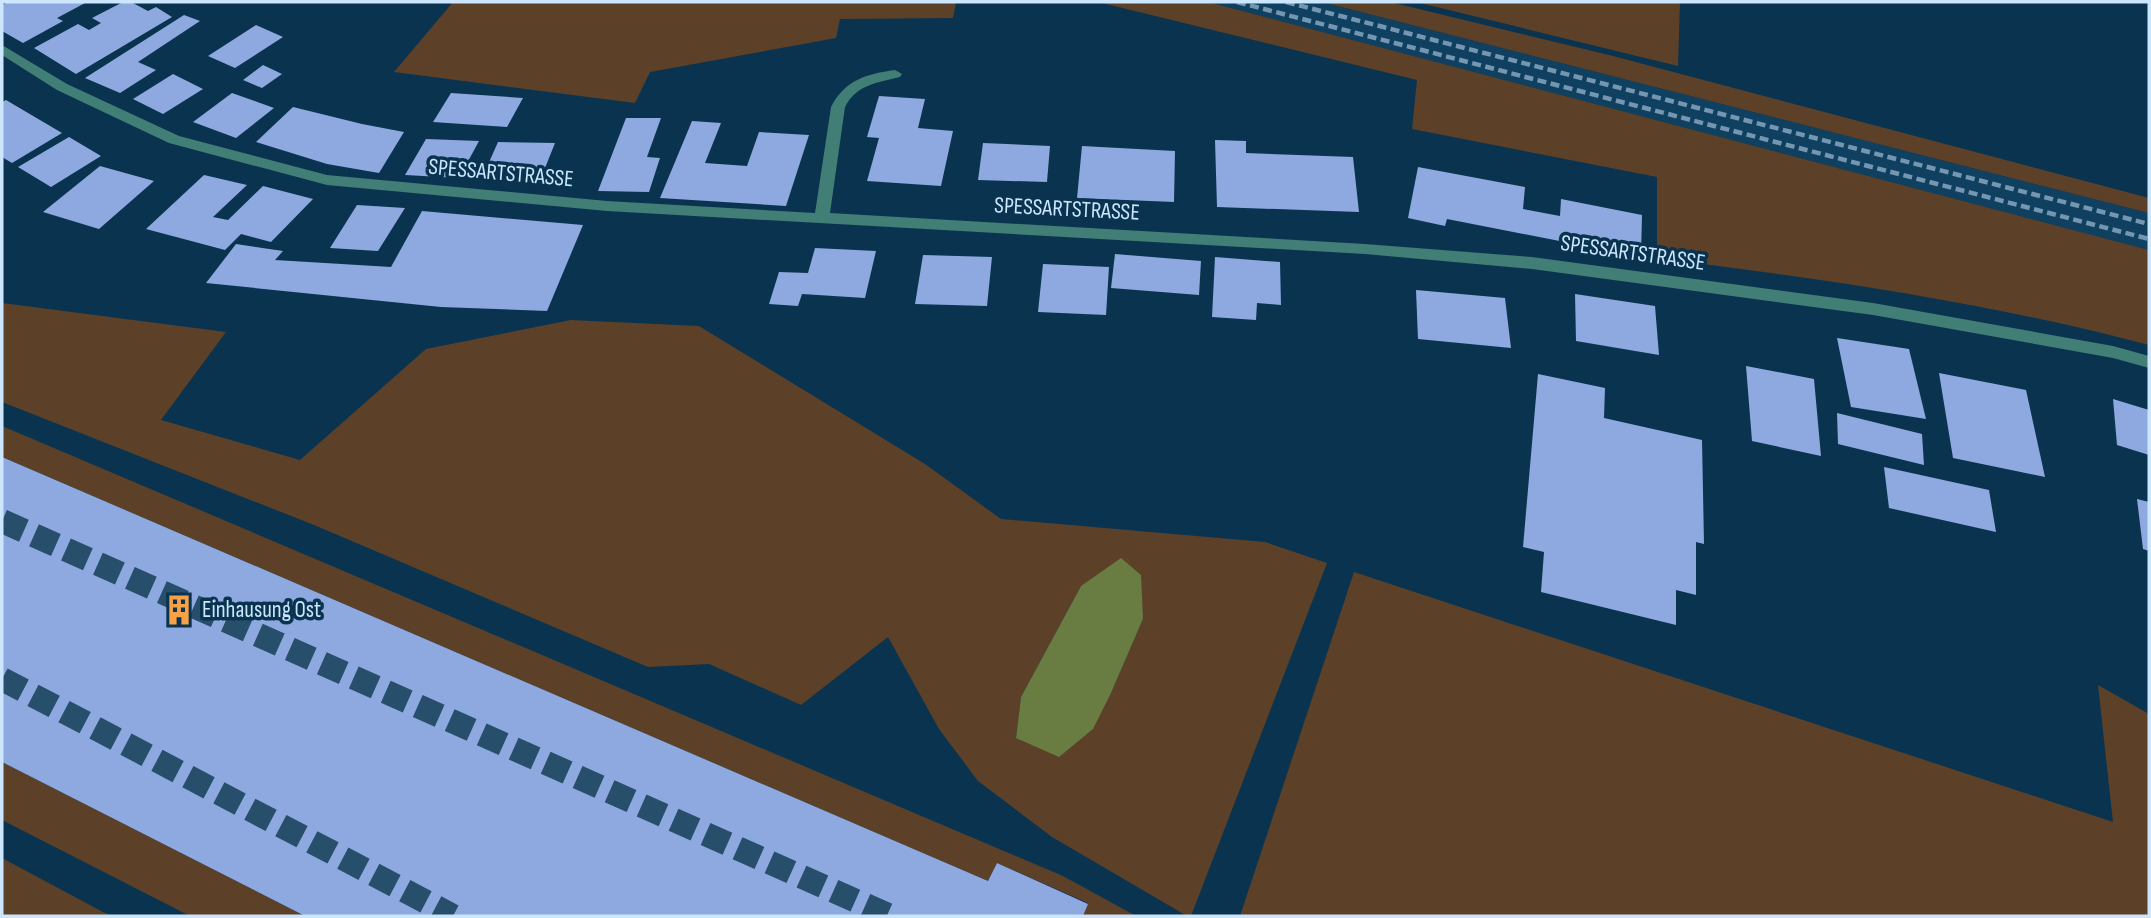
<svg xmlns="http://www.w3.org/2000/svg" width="2151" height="918" viewBox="0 0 2151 918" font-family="'Sofia Sans Condensed',sans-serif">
  <rect width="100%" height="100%" fill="#0a3350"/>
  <path fill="#0f4060" d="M 1208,2 L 1322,2 L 2149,213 L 2149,250 Z"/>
  <path fill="#5c4128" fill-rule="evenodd" d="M 453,2 L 956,2 L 953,18 L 840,19 L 836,38 L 650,72 L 635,103 L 394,72 Z
    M 1098,2 L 1208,2 L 2149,250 L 2149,345 C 1987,302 1823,279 1657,258 L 1657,177 L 1412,129 L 1417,80 Z
    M 1322,2 L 1390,2 L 1613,56 L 2149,198 L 2149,213 Z
    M 1416,2 L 1680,2 L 1678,66 Z
    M 2,303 L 226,332 L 161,420 L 300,460 L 426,349 L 571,320 L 699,326 L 925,464 L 1001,519 L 1265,542 L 1327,563 L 1191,916 L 1187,916 L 1052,837 L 978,781 L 939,729 L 888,637 L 801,705 L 709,664 L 648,667 L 314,525 L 2,402 ZM 1081,586 L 1143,619 L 1111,693 L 1016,738 L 1021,697 Z
    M 2,426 L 1063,876 L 1136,916 L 1083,916 L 1088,903 L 997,863 L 988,881 L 2,457 Z
    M 1354,572 L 2113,822 L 2098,685 L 2149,714 L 2149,916 L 1240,916 Z
    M 2,762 L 305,916 L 190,916 L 2,820 Z
    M 2,858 L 103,912 L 112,916 L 2,916 Z"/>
  <path fill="#697c42" d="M 1121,558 L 1141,575 L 1143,619 L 1111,693 L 1093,729 L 1059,757 L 1016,738 L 1021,697 L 1081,586 Z"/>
  <path fill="#8ea9e0" d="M 8,2 L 87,2 L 57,18 L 63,21 L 23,43 L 2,31 L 2,5 Z
    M 123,2 L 131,2 L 148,11 L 156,7 L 172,17 L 76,74 L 34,48 L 78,24 L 89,30 L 101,23 L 92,18 Z
    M 184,15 L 200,21 L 138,62 L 156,70 L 120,93 L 85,78 Z
    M 256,25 L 283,37 L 235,68 L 208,56 Z
    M 263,65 L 282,74 L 262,88 L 243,80 Z
    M 173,74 L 203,89 L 163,114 L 133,99 Z
    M 232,93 L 274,108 L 236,138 L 193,122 Z
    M 451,93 L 523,98 L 507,127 L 433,122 Z
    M 879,96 L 925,99 L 918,128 L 953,131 L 941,186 L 867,181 L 879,138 L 867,137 Z
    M 6,100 L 62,133 L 12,163 L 2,157 L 2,102 Z
    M 293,107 L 362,124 L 404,132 L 379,173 L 327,164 L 256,142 Z
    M 626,118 L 661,118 L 647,157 L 660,158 L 649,192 L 598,191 Z
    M 692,121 L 721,123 L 705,163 L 747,166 L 759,132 L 809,135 L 786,206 L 660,198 Z
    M 69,137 L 101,156 L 51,187 L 18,167 Z
    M 426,139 L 479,141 L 459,178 L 405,175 Z
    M 1215,140 L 1246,141 L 1246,153 L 1353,157 L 1359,212 L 1217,207 Z
    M 498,142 L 555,143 L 541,178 L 482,178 Z
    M 983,143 L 1050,146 L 1047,182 L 978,180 Z
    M 1082,146 L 1175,151 L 1174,202 L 1077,198 Z
    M 100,166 L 154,181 L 99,229 L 43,212 Z
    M 1418,167 L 1525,187 L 1523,209 L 1560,216 L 1561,199 L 1642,215 L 1641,257 L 1447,219 L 1445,226 L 1408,218 Z
    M 204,175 L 247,185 L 213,217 L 228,220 L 263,186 L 313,199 L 271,242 L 241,234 L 225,250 L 146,229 Z
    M 357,205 L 405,208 L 378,251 L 330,248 Z
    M 422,211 L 583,225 L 547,311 L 441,307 L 206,283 L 236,244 L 283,251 L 275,260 L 391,267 Z
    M 815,248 L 876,251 L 865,298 L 802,294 L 798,306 L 769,304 L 779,272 L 808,273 Z
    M 1115,254 L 1201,261 L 1199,295 L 1111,288 Z
    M 923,255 L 992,257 L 987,306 L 915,304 Z
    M 1215,257 L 1280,262 L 1281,305 L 1257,303 L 1256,320 L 1212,317 Z
    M 1043,264 L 1109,267 L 1106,315 L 1038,312 Z
    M 1416,290 L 1505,298 L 1511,348 L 1418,339 Z
    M 1575,294 L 1655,306 L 1659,355 L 1576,341 Z
    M 1837,338 L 1909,349 L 1926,419 L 1851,407 Z
    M 1746,366 L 1814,379 L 1821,456 L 1752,441 Z
    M 1939,373 L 2026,390 L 2045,477 L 1953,458 Z
    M 1538,374 L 1605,388 L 1604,418 L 1702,440 L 1704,544 L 1696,542 L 1696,595 L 1676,590 L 1676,625 L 1541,592 L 1544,552 L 1523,547 Z
    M 2113,399 L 2149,410 L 2149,455 L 2117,445 Z
    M 1837,413 L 1922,434 L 1924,465 L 1838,444 Z
    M 2,457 L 988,881 L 997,863 L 1088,904 L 1083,916 L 305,916 L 2,762 Z
    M 1884,467 L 1989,490 L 1996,532 L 1889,508 Z
    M 2137,499 L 2149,502 L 2149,551 L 2143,549 Z"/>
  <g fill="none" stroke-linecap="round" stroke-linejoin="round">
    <path stroke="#274e6a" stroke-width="24" stroke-dasharray="24 11" stroke-linecap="butt" d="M 2,521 L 890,916
      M 2,679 L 453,916"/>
    <path fill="#417e76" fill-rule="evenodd" d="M 2,45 L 67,84 L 179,136 L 327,175 L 607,201 L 815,213 L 831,107 C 845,80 866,74 895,70 L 902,74 L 900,77 C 877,83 857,84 845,107 L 830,213 L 1365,244 L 1532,257 L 1873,303 L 2113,346 L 2149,356 L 2149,368 L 2113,358 L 1873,315 L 1532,269 L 1365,254 L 607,211 L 327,185 L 169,143 L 57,90 L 2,55 Z"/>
    <path stroke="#7596b0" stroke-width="4.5" stroke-dasharray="9 4.5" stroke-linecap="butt" d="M 1237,2 L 2149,239
      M 1286,2 L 2149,224"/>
  </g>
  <defs>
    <g id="building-bare" transform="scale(2.415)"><path d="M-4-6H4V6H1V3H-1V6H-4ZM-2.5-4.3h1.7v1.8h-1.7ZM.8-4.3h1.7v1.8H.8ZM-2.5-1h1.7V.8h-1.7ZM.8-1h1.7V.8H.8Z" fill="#f7a248" stroke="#0a3350" stroke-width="2.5" paint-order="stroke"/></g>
  </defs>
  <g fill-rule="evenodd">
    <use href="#building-bare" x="179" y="610"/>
  </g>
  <g text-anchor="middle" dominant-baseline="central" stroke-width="7" stroke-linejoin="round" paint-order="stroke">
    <g font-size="23" fill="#cbe6fd" stroke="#0a3350">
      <text transform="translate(501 173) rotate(5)">SPESSARTSTRASSE</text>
      <text transform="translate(1067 209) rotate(3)">SPESSARTSTRASSE</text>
      <text transform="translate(1633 253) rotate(8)">SPESSARTSTRASSE</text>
    </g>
    <g font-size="23" fill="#cbe6fd" stroke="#0a3350" text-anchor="start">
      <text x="202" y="610">Einhausung Ost</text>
    </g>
  </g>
  <rect width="2151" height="918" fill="none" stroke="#cbe6fd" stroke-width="7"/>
</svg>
